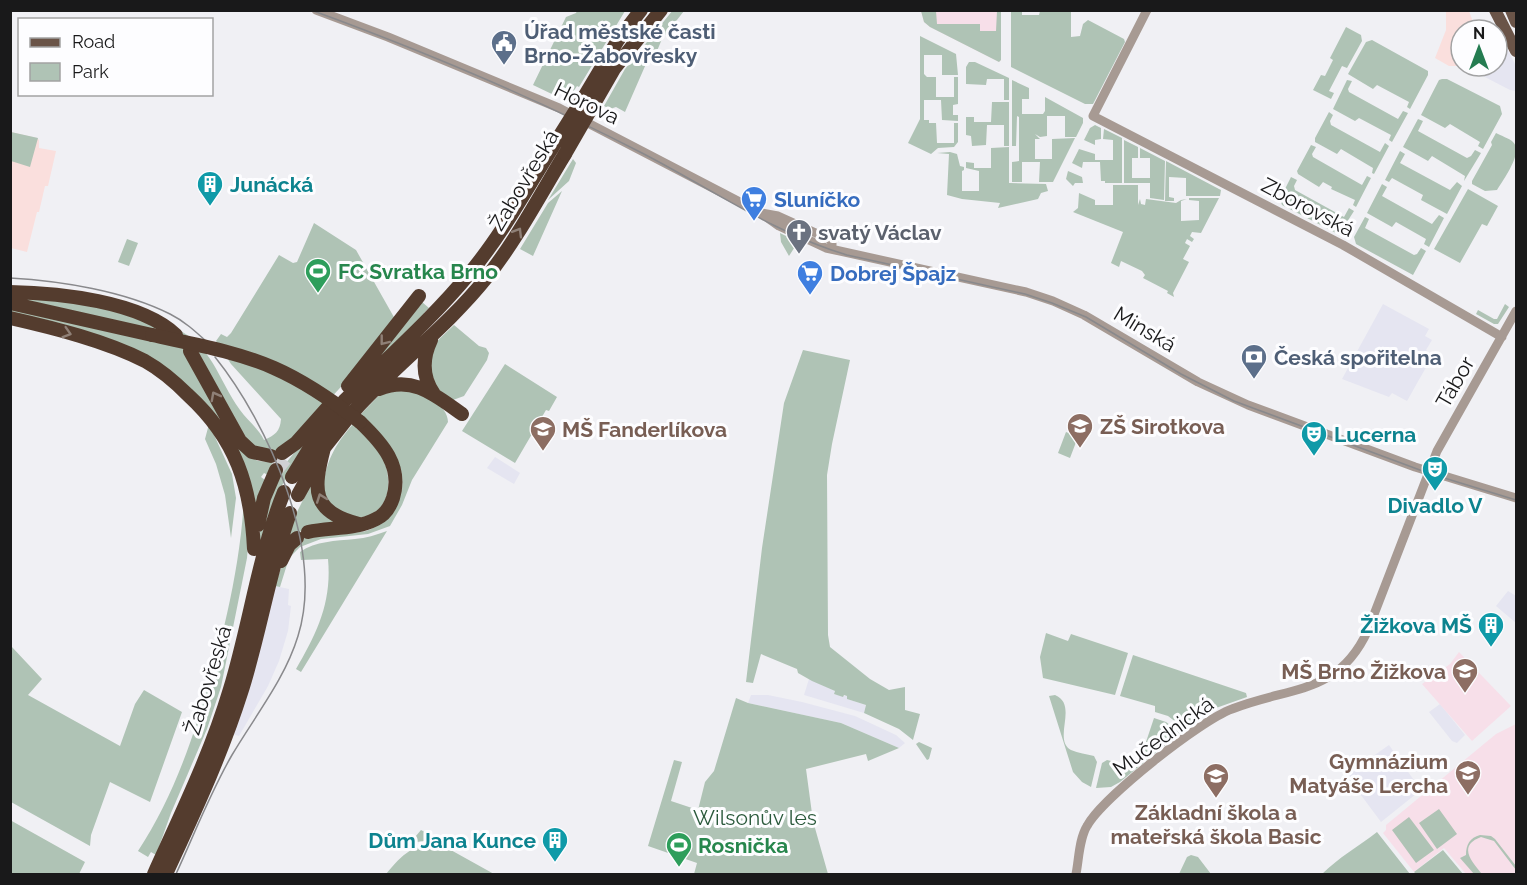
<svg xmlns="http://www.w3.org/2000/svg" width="1527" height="885" viewBox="0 0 1527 885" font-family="Raleway,sans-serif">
  <rect width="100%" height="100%" fill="#f0f0f4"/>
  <path fill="#fadfdd" d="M 1446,11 L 1469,11 L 1476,30 L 1461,30 L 1461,66 L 1484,66 L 1483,76 L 1464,66 L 1449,66 L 1435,58 L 1446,30 Z
    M 11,132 L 37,138 L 39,140 L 39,148 L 56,151 L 48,186 L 45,186 L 39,212 L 37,212 L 27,252 L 11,248 Z"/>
  <path fill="#e5e5f1" d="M 1499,33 L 1516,66 L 1516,91 L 1510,90 L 1483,76 L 1484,66 L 1497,66 L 1497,34 Z
    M 1383,304 L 1429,329 L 1425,336 L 1432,340 L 1426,350 L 1433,355 L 1407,401 L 1392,393 L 1389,397 L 1342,379 Z
    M 495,457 L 520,473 L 514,484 L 487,468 Z
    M 275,586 L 289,589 L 288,605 L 291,606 L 288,631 L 279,661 L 268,686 L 239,736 L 232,734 Z
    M 1508,591 L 1516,596 L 1516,623 L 1496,606 Z
    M 809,679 L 835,691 L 834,694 L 847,696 L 847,699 L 866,705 L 864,713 L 804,695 Z
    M 751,695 L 768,695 L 802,702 L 855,716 L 896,735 L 905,743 L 899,748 L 841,723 L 748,703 Z
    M 1440,704 L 1465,735 L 1457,743 L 1452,741 L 1429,712 Z
    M 1389,745 L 1421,790 L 1381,822 L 1346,775 Z"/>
  <path fill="#f7dfe9" d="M 921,11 L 1001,11 L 1001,60 L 999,62 L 930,27 L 924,22 Z
    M 1459,652 L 1511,706 L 1472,741 L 1422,684 L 1450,664 Z
    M 1516,724 L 1516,874 L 1466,874 L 1444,848 L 1414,872 L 1383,833 L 1386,830 L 1386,825 L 1496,734 Z"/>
  <path fill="#afc3b5" d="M 673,10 L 684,11 L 662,39 L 654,58 L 649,57 L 625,112 L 616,107 L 610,109 L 604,106 L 625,69 Z
    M 577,11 L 625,11 L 579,87 L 577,86 L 573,92 L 561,86 L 556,96 L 533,85 L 566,17 L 576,13 Z
    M 921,11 L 936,11 L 937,24 L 980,24 L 980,31 L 996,31 L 997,11 L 1001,11 L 1001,60 L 999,62 L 930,27 L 924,22 Z
    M 1011,11 L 1022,11 L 1022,15 L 1039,15 L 1040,11 L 1071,11 L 1071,37 L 1080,36 L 1083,24 L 1088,20 L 1124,39 L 1125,42 L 1093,104 L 1085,104 L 1011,67 Z
    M 1346,27 L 1361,35 L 1362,41 L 1347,68 L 1342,66 L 1329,91 L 1334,93 L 1331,99 L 1313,90 L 1321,75 L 1325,76 L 1333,60 L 1330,58 Z
    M 920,36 L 956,54 L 958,75 L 942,75 L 942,55 L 924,55 L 924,74 L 927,77 L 936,77 L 936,97 L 954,97 L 954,77 L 958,77 L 958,104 L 953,105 L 953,115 L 958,115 L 958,121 L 942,120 L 941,100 L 924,100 L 924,120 L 929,120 L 929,123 L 936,123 L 937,143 L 954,143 L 954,123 L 958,123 L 958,142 L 954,147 L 938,148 L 931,154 L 908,143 L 920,119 Z
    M 1372,40 L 1428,71 L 1428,75 L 1410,109 L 1407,107 L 1409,102 L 1377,85 L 1373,89 L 1348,74 L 1366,42 Z
    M 969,62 L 975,62 L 1009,78 L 1009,100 L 1004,100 L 1004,79 L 987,79 L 986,85 L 966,84 L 966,67 Z
    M 1442,79 L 1447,79 L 1500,106 L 1502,114 L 1483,149 L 1478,146 L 1480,142 L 1450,124 L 1445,128 L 1421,115 L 1439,80 Z
    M 1012,80 L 1029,88 L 1029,99 L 1022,99 L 1022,114 L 1043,114 L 1045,111 L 1045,97 L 1083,118 L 1083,123 L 1076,137 L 1065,137 L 1065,116 L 1047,116 L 1047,136 L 1040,137 L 1035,134 L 1040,139 L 1035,139 L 1035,159 L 1052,159 L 1052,139 L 1075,138 L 1053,182 L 1039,182 L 1040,162 L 1022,162 L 1022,182 L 1012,182 L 1012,162 L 1019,161 L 1019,117 L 1017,116 L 1016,146 L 1012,146 Z
    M 1347,80 L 1352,81 L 1348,89 L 1349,92 L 1398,119 L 1403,111 L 1408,113 L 1392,142 L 1389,140 L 1391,135 L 1359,118 L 1355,121 L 1333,109 Z
    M 992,102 L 1009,102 L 1009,146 L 1004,146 L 1004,125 L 987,125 L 986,145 L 972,146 L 971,136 L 966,135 L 966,117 L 974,117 L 974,122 L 991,122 Z
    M 1329,112 L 1333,115 L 1330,121 L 1331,125 L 1380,152 L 1385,143 L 1389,146 L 1374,174 L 1372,173 L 1373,168 L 1341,149 L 1337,154 L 1315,142 L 1315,138 Z
    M 1418,119 L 1423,121 L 1418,131 L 1467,158 L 1471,156 L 1475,150 L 1481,153 L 1464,181 L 1465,176 L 1432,156 L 1428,161 L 1403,147 Z
    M 1095,125 L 1101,128 L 1101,139 L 1095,140 L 1095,145 L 1084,140 L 1090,128 Z
    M 1104,129 L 1122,138 L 1122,183 L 1105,183 L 1105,181 L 1101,181 L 1100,162 L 1083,162 L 1082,168 L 1072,163 L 1079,149 L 1095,154 L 1095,160 L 1113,160 L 1113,140 L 1103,139 Z
    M 11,132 L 38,138 L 30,167 L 11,161 Z
    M 1496,133 C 1501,136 1509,138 1513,142 C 1524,152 1503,180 1497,190 L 1485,191 L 1472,184 L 1472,181 L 1492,145 L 1491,142 Z
    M 1124,140 L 1138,147 L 1138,158 L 1132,158 L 1132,178 L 1150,178 L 1150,158 L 1140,158 L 1140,148 L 1165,161 L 1164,200 L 1150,198 L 1150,183 L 1124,183 Z
    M 1311,145 L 1316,147 L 1312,154 L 1313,157 L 1362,185 L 1367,176 L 1371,178 L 1356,207 L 1353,205 L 1355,200 L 1331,189 L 1332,187 L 1323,182 L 1319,187 L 1298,174 L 1297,171 Z
    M 1009,147 L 1009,183 L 1046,184 L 1048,191 L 1041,193 L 1038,199 L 998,208 L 1000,203 L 962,199 L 947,195 L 949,154 L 937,153 L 950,152 L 957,154 L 960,166 L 964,167 L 964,170 L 962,171 L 962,191 L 979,191 L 979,171 L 966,168 L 966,162 L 974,163 L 974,168 L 991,168 L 991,148 Z
    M 1400,151 L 1405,154 L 1400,163 L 1450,190 L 1457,182 L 1462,186 L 1447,214 L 1421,200 L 1423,195 L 1392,178 L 1389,182 L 1385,180 Z
    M 573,159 L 576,163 L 569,181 L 548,200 Z
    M 1166,161 L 1219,189 L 1221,190 L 1220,196 L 1186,196 L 1186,178 L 1169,177 L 1169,197 L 1174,198 L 1174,201 L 1165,201 Z
    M 1068,171 L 1082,177 L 1083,183 L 1075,183 L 1073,186 L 1066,179 Z
    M 1291,177 L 1297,180 L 1294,186 L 1295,190 L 1344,217 L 1349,208 L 1354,211 L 1340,233 L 1336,233 L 1282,205 L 1280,199 Z
    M 1382,184 L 1387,187 L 1382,196 L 1432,224 L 1439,215 L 1444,218 L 1429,247 L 1424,244 L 1426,239 L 1396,222 L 1392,227 L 1367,213 Z
    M 1113,185 L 1138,185 L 1138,205 L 1140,199 L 1141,204 L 1145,205 L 1146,199 L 1176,203 L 1181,200 L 1187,199 L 1181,201 L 1181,221 L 1199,220 L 1199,201 L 1189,200 L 1189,198 L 1219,198 L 1201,233 L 1192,232 L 1190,236 L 1194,239 L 1192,242 L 1187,239 L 1185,243 L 1190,246 L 1183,259 L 1189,262 L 1173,293 L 1174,297 L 1167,293 L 1168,291 L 1143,278 L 1145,275 L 1142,271 L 1121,261 L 1119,267 L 1111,263 L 1123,232 L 1073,212 L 1078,208 L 1079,193 L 1095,200 L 1095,205 L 1113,205 Z
    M 1468,189 L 1498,206 L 1487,226 L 1482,224 L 1460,263 L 1434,249 Z
    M 562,191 L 533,256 L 520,249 L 548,203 Z
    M 1365,217 L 1369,219 L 1365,228 L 1414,255 L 1417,254 L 1421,248 L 1426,251 L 1413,275 L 1356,244 L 1354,237 Z
    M 314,223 L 356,250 L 395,319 L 361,365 L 294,438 L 274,452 L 254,450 L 173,327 C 213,345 217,378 240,410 C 248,421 258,428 264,440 C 275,435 280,432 281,419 L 231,364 L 216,341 L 221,334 L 227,337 L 231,333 L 279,255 L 293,263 L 297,262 Z
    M 780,233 L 798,242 L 789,256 L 781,242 Z
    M 127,239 L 138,243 L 129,266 L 118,262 Z
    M 11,295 L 95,306 L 146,320 L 180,344 L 194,364 L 246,455 L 258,461 L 276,462 L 268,475 L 264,473 L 261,477 L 265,480 L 256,506 L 250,485 L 176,378 L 11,314 L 10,309 L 18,299 Z
    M 422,302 L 429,308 L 424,313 L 424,315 L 366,370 Z
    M 1505,304 L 1509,307 L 1498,324 L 1494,324 L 1476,314 L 1478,310 L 1494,319 L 1497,319 Z
    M 454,325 L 479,346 L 486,348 L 489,353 L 487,360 L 464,396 L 453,400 L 437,392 L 427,368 L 435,343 Z
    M 803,350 L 850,360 L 832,444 L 827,475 L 828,635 L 830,647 L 870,679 L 889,690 L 905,687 L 905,710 L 920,714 L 913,740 L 899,729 L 864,713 L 866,705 L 847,699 L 847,696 L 844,695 L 843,697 L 834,694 L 835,691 L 812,681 L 798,673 L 797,669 L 761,654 L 753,683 L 746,682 L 762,548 L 784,403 Z
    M 505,364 L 557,397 L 549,411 L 546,410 L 515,463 L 462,431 Z
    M 408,387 C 422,395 448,404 448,422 L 412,480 L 402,505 L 390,526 L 368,534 L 321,539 L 300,547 L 289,558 L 280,587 L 275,586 C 280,570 287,548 302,539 C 321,529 345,536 366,531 C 379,527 385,519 393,508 C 419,473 385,438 361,414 L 382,392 Z
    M 209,424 L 232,474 L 236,498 L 231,538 L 225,495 L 216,464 L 205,439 Z
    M 353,424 C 362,432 372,441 379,451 C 393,472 394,512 363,517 C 355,518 343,513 335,512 L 322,489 C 327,460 334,446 353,424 Z
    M 316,426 L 280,489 L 258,547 L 263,511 L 277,474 Z
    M 1066,432 L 1078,437 L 1070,458 L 1058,453 Z
    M 312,482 L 334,523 L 304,529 L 289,539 L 292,522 Z
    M 244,501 L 249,533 L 247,558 L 221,687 L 207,729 L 171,813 L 156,855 L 151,852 L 148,857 L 138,851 C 165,810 183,766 198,719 L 201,718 L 199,717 C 221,646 239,575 244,501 Z
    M 387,531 L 301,672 L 296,669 C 317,633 332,602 328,559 L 301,560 L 300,552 C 316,541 335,541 355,539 C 366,538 376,535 387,531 Z
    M 1046,633 L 1068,641 L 1071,634 L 1128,653 L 1115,695 L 1043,678 L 1040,657 Z
    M 11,646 L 42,679 L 28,695 L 120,746 L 135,704 L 144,690 L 182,712 L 150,802 L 110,782 L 91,835 L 90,846 L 11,802 Z
    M 1133,655 L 1246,693 L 1247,697 L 1216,708 L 1185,729 L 1168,716 L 1155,712 L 1155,706 L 1120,696 Z
    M 1055,695 C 1079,705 1052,739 1071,750 C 1078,753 1087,754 1094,756 L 1097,762 L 1091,787 L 1082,782 L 1073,772 L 1049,696 Z
    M 736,698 L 748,703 L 841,723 L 899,748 L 868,761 L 866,754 L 806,769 L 813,821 L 828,874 L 694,874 L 697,863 L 648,846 L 674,760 L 682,762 L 671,801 L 698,810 L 705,782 L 714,771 Z
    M 1154,718 L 1166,722 L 1180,733 L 1120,782 L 1111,787 L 1096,788 L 1102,763 L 1107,760 L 1132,766 L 1139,763 Z
    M 919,742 L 932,748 L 929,759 L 927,760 L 916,744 Z
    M 1439,809 L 1457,834 L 1437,849 L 1419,823 Z
    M 1409,817 L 1434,850 L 1416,863 L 1392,830 Z
    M 10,820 L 85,862 L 79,874 L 11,874 Z
    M 421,830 L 437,839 L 410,843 Z
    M 1377,832 L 1410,874 L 1322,874 C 1338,858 1359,846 1377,832 Z
    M 1480,835 L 1491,836 L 1495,839 L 1516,866 L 1516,870 L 1494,841 L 1481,837 C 1457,846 1472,862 1482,874 L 1474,874 L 1460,858 L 1466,855 C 1466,844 1470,838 1480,835 Z
    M 440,844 L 494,874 L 386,874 C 404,853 411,845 440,844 Z
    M 1443,850 L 1463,874 L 1416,874 L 1414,872 Z
    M 1191,855 L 1198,857 L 1211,874 L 1179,874 L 1187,857 Z"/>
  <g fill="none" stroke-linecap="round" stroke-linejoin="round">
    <path stroke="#d0d0d3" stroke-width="14" stroke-dasharray="14 7" stroke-linecap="butt" d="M 276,470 L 285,459"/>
    <path stroke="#a79a93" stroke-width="9" d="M 316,10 L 388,37 L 559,108 L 759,212 L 779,226 L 826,248 L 1026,292 L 1053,301 L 1084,315 L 1198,382 L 1248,405 L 1415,467 L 1516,498
      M 1147,10 L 1093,116 L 1343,245 L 1502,337
      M 761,213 L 778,216 L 829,239 L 832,241 L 832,248
      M 1076,874 C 1079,859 1079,839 1087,826 C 1102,798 1201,720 1232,709 C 1289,686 1338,696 1368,630 L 1437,451 L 1516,311"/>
    <path stroke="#6a5448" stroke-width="12" d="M 1495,10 L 1516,51
      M 1511,10 L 1516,22"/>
    <path stroke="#543c2e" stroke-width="14" d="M 584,97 L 618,40 L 641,10
      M 595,102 L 614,69 L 661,10
      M 10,292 C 59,293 140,301 176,335
      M 10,303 L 152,335
      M 10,318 C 54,328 106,341 145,361 C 161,370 175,382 188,395 C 236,439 251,486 254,549
      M 431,340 C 422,359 422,377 434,394
      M 190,351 L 240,441 L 252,452 L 271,456
      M 348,386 L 419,296
      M 379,389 C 413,375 435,395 462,414
      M 344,401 C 386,359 431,320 469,274 C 501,236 526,190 552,148
      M 355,410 C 397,364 448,326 487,277 C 517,239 540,195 565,154
      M 324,448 C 313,490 311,512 359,524
      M 282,453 L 296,443 L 329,406
      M 292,477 L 319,433 L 336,411
      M 298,495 L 324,448 L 347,419
      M 258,525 L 264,498 L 276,470
      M 308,532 C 330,527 355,530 376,519 C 385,515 390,507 393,498 C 403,466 382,443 360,422
      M 281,561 L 289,545 L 297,538
      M 154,874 C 181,814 211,753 230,689 C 250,624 258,556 284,492
      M 166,874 C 193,815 221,756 241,693 C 260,634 269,572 290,513"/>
    <path stroke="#89898c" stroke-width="1.5" d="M 311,10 C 423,51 534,97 640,152 C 707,186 775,234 847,255 L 1025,294 L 1052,303 L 1086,317 L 1181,374 L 1234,401 L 1428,473 L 1516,500
      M 10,278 C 62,281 124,291 170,314 C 184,321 195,331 207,342
      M 176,874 C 194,835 210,793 232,755 C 255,716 285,679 298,636 C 325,550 268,423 215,357"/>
    <path stroke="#543c2e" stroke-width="14" d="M 552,148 L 584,97
      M 565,154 L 595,102
      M 152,335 C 193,344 235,351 274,368 C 306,382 333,401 360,422"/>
  </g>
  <defs><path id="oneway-chevron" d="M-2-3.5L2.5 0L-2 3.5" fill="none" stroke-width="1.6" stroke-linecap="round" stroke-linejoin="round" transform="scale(1.5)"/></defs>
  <g stroke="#8f8077">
    <use href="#oneway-chevron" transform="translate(518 232) rotate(-59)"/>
    <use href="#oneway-chevron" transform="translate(67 333) rotate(17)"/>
    <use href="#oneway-chevron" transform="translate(384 341) rotate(128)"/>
    <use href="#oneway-chevron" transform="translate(215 396) rotate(-118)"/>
    <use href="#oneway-chevron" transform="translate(321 498) rotate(-110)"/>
  </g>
  <defs>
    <g id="civic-pin" transform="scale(1.35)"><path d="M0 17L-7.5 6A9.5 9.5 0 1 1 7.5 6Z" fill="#5c6f8a" stroke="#fdfdff"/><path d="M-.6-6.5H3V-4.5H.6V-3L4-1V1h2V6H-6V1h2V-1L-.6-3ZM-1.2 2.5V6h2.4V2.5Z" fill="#fff"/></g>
    <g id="building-pin" transform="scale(1.35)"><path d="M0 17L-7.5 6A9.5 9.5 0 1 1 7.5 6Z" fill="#0f9aa8" stroke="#fdfdff"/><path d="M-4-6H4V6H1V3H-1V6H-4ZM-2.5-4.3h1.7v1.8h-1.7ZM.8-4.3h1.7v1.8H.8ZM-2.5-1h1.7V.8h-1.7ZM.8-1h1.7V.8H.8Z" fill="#fff"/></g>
    <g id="supermarket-pin" transform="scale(1.35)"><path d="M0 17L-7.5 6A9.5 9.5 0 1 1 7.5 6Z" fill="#3f7fe0" stroke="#fdfdff"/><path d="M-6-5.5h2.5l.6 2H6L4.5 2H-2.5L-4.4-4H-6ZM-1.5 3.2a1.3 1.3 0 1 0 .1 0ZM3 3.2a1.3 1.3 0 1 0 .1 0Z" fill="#fff"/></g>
    <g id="church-pin" transform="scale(1.35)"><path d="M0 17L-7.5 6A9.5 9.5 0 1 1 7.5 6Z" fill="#6b7280" stroke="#fdfdff"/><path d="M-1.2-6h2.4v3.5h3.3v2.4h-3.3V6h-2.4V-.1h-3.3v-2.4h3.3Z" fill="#fff"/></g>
    <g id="stadium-pin" transform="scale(1.35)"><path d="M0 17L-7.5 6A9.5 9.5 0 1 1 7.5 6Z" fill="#2e9e5b" stroke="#fdfdff"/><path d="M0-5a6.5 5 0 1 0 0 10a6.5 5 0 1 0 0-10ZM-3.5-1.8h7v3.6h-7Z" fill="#fff"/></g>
    <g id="bank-pin" transform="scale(1.35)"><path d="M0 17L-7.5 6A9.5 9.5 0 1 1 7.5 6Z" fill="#5c6f8a" stroke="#fdfdff"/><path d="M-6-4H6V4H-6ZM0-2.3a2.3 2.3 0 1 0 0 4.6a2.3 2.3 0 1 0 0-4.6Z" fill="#fff"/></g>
    <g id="school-pin" transform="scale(1.35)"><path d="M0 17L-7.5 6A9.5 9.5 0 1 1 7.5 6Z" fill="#8d6e63" stroke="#fdfdff"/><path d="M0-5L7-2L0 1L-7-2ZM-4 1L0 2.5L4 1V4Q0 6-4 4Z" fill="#fff"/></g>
    <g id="theatre-pin" transform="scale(1.35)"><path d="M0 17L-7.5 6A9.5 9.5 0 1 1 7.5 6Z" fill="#0f9aa8" stroke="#fdfdff"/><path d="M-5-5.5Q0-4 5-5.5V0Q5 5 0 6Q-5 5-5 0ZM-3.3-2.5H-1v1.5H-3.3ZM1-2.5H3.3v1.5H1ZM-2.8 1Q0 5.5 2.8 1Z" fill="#fff"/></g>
  </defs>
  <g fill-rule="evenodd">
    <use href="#civic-pin" x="504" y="43"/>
    <use href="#building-pin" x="210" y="184"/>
    <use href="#supermarket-pin" x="754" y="199"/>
    <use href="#church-pin" x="799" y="232"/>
    <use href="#stadium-pin" x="318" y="271"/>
    <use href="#supermarket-pin" x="810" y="273"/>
    <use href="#bank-pin" x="1254" y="357"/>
    <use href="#school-pin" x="1080" y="426"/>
    <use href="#school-pin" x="543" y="429"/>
    <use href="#theatre-pin" x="1314" y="434"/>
    <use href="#theatre-pin" x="1435" y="469"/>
    <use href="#building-pin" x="1491" y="625"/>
    <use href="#school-pin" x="1465" y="671"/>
    <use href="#school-pin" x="1468" y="773"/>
    <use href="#school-pin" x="1216" y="776"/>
    <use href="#building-pin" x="555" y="840"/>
    <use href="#stadium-pin" x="679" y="845"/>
  </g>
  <g text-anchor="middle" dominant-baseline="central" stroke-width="6" stroke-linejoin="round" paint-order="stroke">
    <g font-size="21" font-weight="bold" fill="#4e5e75" stroke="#fdfdff" text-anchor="start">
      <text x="524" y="31">Úřad městské časti<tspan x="524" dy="24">Brno-Žabovřesky</tspan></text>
      <text x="1274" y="357">Česká spořitelna</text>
    </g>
    <g font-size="21" fill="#19191a" stroke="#fdfdff">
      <text transform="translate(587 103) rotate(26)">Horova</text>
      <text transform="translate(524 180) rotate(-59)">Žabovřeská</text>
      <text transform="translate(1308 207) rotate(28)">Zborovská</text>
      <text transform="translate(1145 329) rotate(31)">Minská</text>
      <text transform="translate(1455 382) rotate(-60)">Tábor</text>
      <text transform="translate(208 680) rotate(-73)">Žabovřeská</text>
      <text transform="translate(1163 736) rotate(-36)">Mučednická</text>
    </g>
    <g font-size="21" font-weight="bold" fill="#0d838f" stroke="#fdfdff" text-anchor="start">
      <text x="230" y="184">Junácká</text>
      <text x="1334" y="434">Lucerna</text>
      <text x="1435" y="505" text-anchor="middle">Divadlo V</text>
      <text x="1472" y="625" text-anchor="end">Žižkova MŠ</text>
      <text x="536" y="840" text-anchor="end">Dům Jana Kunce</text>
    </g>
    <g font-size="21" font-weight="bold" fill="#366cbe" stroke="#fdfdff" text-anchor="start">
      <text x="774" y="199">Sluníčko</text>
      <text x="830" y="273">Dobrej Špajz</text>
    </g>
    <g font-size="21" font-weight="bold" fill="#5b616d" stroke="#fdfdff" text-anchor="start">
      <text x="818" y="232">svatý Václav</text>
    </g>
    <g font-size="21" font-weight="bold" fill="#27864d" stroke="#fdfdff" text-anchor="start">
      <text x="338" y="271">FC Svratka Brno</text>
      <text x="698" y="845">Rosnička</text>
    </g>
    <g font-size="21" font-weight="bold" fill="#785e54" stroke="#fdfdff" text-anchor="start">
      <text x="1100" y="426">ZŠ Sirotkova</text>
      <text x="562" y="429">MŠ Fanderlíkova</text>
      <text x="1446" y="671" text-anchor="end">MŠ Brno Žižkova</text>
      <text x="1448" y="761" text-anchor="end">Gymnázium<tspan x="1448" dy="24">Matyáše Lercha</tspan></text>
      <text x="1216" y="812" text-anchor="middle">Základní škola a<tspan x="1216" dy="24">mateřská škola Basic</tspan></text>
    </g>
    <g font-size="21" fill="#2a593b" stroke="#fdfdff">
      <text x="755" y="817">Wilsonův les</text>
    </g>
  </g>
  <rect width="1527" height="885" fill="none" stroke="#19191a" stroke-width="24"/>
  <rect x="18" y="18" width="195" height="78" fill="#fdfdff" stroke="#a2a2a3" stroke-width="1.5"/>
  <rect x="30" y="38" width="30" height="9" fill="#6a5448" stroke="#a2a2a3" stroke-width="1.5"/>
  <text x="72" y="48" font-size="18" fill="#19191a">Road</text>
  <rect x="30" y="63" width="30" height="18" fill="#afc3b5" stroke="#a2a2a3" stroke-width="1.5"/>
  <text x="72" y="78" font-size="18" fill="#19191a">Park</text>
  <g transform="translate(1479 48)"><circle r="28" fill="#fdfdff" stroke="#a2a2a3" stroke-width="1.5"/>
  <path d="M0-4.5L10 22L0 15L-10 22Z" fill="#247c51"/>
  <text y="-9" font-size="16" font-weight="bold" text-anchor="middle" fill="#19191a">N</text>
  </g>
</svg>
